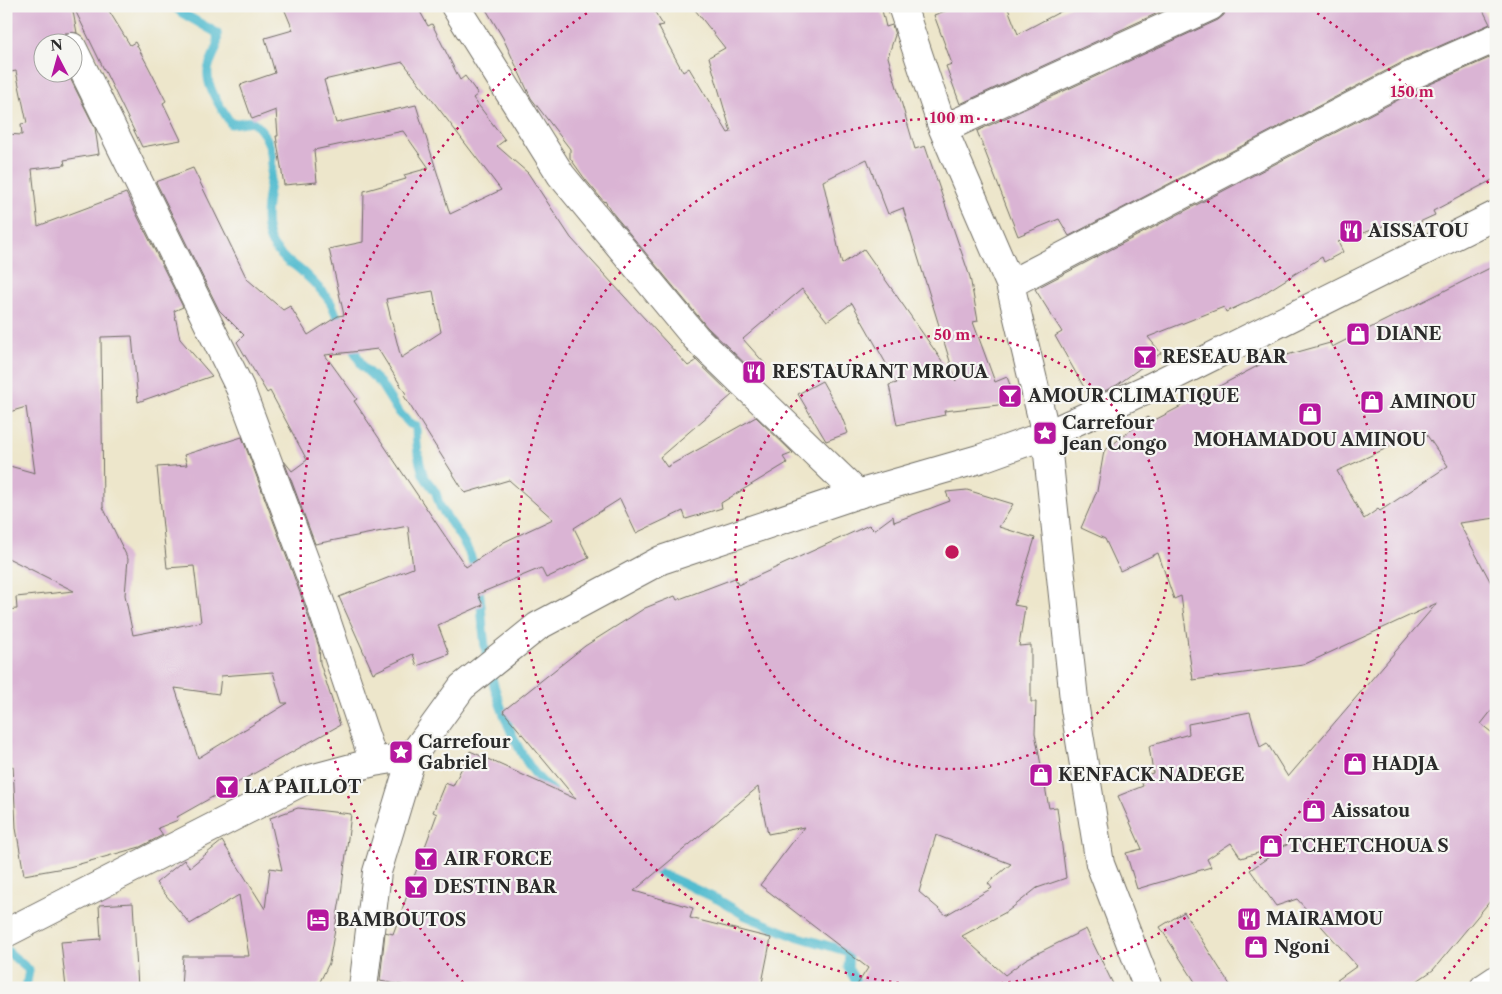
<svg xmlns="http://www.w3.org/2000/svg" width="1502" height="994" viewBox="0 0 1502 994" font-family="'Libre Caslon Text',serif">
  <rect width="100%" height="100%" fill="#f6f6f2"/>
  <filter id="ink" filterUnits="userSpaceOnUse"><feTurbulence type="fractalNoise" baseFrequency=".02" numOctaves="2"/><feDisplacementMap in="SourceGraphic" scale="10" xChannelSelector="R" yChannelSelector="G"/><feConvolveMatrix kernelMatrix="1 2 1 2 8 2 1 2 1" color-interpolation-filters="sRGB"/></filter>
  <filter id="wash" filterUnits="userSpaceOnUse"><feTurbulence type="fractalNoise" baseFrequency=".0096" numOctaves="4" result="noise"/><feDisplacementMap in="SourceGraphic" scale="20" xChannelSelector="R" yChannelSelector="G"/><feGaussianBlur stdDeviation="1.12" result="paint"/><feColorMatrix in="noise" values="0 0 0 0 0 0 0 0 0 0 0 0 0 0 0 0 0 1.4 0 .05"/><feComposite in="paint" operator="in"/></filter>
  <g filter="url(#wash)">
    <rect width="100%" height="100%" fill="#ede6cb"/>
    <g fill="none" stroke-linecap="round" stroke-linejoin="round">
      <path stroke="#52bccf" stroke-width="9" d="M 174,6 L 182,13 L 217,33 C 219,53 211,54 208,70 C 206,89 222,108 231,124 L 252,121 C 294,155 253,202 271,242 C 275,250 282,256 288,262 C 297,264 328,296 332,305 C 335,312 338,320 342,327
        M 350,343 L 363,367 L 380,383 L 397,410 L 410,424 L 416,426 C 416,442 418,459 423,474 C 426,481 433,487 436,493 C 438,498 438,503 441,508 C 452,526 467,543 473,563 C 482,591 481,618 485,646 C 492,689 517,766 553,791
        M 646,866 L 719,900 L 744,915 L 789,934 L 849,952 L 848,968 L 860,988
        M 6,950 L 29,970 L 26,988"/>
    </g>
    <g id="blocks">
      <path fill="#dab4d4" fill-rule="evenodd" d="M 6,6 L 72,6 L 77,33 L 65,33 L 58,42 L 42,42 L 42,72 L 67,72 L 95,128 L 99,154 L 64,160 L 65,165 L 32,169 L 38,226 L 126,193 L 183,307 L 174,311 L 180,339 L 212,376 L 138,402 L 132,336 L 101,337 L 103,507 L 128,559 L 125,595 L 133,635 L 201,622 L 194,566 L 167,568 L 157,467 L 187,465 L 184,455 L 242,437 L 303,601 L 319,647 L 320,663 L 340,725 L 177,817 L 178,820 L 158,828 L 163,835 L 140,847 L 69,867 L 24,875 L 16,828 L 13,766 L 11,767 L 6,726 L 6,610 L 17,609 L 16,597 L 74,591 L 6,557 L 6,465 L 35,473 L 26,407 L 6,413 L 6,134 L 22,135 L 21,124 L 27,123 L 16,71 L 6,73 ZM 273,672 L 282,703 L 288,703 L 198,758 L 175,688 L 219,694 L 221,676 Z
        M 73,6 L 106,6 L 130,45 L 135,42 L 148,66 L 166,101 L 163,103 L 181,140 L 142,147 Z
        M 283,6 L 417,6 L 428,26 L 432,24 L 460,80 L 465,76 L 478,94 L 473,98 L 505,140 L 497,146 L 528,173 L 571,238 L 688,366 L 696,361 L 694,358 L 732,395 L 660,457 L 667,467 L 756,417 L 793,453 L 783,457 L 787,463 L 721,503 L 722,508 L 686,519 L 683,511 L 636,533 L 620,499 L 574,528 L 589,558 L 546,578 L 541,568 L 478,594 L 483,605 L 438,625 L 449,654 L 417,666 L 413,654 L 373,673 L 339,597 L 413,568 L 408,526 L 315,544 L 284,461 L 292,471 L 307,460 L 270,391 L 267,393 L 237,342 L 244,335 L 219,310 L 156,182 L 193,168 L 247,279 L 283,310 L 290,306 L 308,335 L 338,316 L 344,315 L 329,249 L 363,242 L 364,191 L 406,179 L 404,175 L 429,168 L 403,131 L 314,150 L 317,182 L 284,185 L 276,136 L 278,136 L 276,110 L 252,119 L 240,85 L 275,73 L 265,38 L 293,30 ZM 403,62 L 478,160 L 501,190 L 450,214 L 416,105 L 336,123 L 324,80 ZM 433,291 L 441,332 L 401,358 L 386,299 ZM 378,349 L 406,394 L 404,396 L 465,493 L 509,480 L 553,519 L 504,542 L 466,567 L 354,401 L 357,399 L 325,355 Z
        M 484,6 L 651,6 L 663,25 L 658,26 L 683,72 L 689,68 L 728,133 L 731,132 L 709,57 L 725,48 L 692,6 L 881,6 L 886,27 L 892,25 L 895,35 L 888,57 L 915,149 L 925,146 L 970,277 L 978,321 L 973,322 L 995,382 L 1007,377 L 1017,403 L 944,411 L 945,415 L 897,425 L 889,385 L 897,383 L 852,303 L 827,321 L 802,289 L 743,339 L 766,365 L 756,374 L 707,327 L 611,211 L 605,201 L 604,202 L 585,179 L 570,158 L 570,149 L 531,98 L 503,38 ZM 867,159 L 888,214 L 903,208 L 956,381 L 864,249 L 842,264 L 823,181 Z
        M 959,6 L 1007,6 L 1018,34 L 1071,6 L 1173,6 L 960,104 L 946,66 L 952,64 L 934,15 Z
        M 1226,6 L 1481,6 L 1490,24 L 1403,62 L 1069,236 L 1059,219 L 1018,236 L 977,131 L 1218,20 L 1224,15 Z
        M 1496,55 L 1496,178 L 1433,211 L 1435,215 L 1391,235 L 1386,225 L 1338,242 L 1343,252 L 1324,262 L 1322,257 L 1258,297 L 1226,312 L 1224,307 L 1148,337 L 1161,353 L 1117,385 L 1090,398 L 1055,336 L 1062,332 L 1035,289 L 1417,90 Z
        M 1496,265 L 1496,518 L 1459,523 L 1496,592 L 1496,705 L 1481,724 L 1496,736 L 1496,894 L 1433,970 L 1407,988 L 1326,988 L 1357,966 L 1297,899 L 1276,906 L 1250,870 L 1288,844 L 1241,858 L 1231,843 L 1207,859 L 1211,867 L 1137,889 L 1126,853 L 1142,849 L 1118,796 L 1143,786 L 1139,777 L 1153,773 L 1149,746 L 1189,734 L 1188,724 L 1250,712 L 1260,747 L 1267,743 L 1288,777 L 1437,603 L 1303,665 L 1193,680 L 1181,596 L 1174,599 L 1158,553 L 1120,571 L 1105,539 L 1081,528 L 1097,491 L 1104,451 L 1148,417 L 1151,422 L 1269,360 L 1330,343 L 1332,347 ZM 1424,431 L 1448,466 L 1380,511 L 1378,509 L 1364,519 L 1337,471 Z
        M 822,381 L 841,415 L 848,433 L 826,441 L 798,394 Z
        M 967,490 L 1013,504 L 999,527 L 1035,538 L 1014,605 L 1025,607 L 1019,646 L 1031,645 L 1031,702 L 1036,702 L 1035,733 L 1049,808 L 1057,807 L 1066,878 L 1037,888 L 1008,911 L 962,936 L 1005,975 L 1026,959 L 1086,929 L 1115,988 L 855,988 L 868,968 L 760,885 L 804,827 L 768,834 L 758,787 L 634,891 L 693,908 L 690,918 L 771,938 L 761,988 L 418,988 L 380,981 L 385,932 L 393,934 L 437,814 L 433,812 L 445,783 L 453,786 L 470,751 L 576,799 L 503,711 L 585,646 L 645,608 L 675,596 L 677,600 L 735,578 L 738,585 L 869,525 L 874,530 L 893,516 L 894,522 L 950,501 L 946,492 ZM 936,835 L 1011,864 L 988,883 L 992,888 L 946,915 L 919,892 Z
        M 298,808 L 351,814 L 341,894 L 329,963 L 317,988 L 181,988 L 183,956 L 249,956 L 239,895 L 190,924 L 156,883 L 184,860 L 190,867 L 222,841 L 265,909 L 270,868 L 282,870 L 270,818 Z
        M 133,903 L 138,988 L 66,988 L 61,942 L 101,939 L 99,905 Z
        M 1184,912 L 1232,988 L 1199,988 L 1160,927 Z"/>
    </g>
  </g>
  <g filter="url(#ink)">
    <use href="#blocks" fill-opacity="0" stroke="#6f6c63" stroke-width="1"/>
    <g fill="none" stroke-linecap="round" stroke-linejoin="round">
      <g stroke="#6f6c63" stroke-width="30">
        <path id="street" d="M 455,6 L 561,175 L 696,338 L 858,494
          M 902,6 L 943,129 L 1010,284 L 1046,435 L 1075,709 L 1100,864 L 1148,988
          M 72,47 L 240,388 L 318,596 L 374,762
          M 943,129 L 1211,6
          M 1010,284 L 1410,76 L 1496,38
          M 6,933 L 303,781 L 374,762 L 412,756"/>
      </g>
      <g stroke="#6f6c63" stroke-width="30">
        <path id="secondary" d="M 363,988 L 377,872 L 412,756 L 462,687 L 538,626 L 661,560 L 858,494 L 979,459 L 1046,435 L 1149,388 L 1496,215
          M 1484,988 L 1496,980"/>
      </g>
      <use href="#street" stroke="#fff" stroke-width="28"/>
      <use href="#secondary" stroke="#fff" stroke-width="28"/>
    </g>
  </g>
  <g fill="none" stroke="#c2185b" stroke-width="2.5" stroke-dasharray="2.5 5">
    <circle cx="952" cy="552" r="217"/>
    <circle cx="952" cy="552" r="434"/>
    <path d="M1495 911A651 651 0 0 1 1436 988M468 988A651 651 0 0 1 593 9M1311 9A651 651 0 0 1 1495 193"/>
  </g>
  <defs>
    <g id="restaurant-square" transform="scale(1.25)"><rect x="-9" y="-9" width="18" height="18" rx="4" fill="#b5179e" stroke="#f6f6f2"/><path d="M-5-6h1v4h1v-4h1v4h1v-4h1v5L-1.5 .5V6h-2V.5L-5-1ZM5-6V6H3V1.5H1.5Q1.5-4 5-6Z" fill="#fff"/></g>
    <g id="shop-square" transform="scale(1.25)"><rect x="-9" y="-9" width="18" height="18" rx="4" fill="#b5179e" stroke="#f6f6f2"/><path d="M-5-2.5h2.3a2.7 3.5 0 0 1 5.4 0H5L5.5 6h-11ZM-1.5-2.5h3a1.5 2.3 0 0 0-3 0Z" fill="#fff"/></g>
    <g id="bar-square" transform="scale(1.25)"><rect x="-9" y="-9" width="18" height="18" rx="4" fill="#b5179e" stroke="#f6f6f2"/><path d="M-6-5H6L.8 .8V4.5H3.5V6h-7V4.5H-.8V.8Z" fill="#fff"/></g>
    <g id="sight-square" transform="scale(1.25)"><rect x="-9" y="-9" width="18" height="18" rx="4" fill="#b5179e" stroke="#f6f6f2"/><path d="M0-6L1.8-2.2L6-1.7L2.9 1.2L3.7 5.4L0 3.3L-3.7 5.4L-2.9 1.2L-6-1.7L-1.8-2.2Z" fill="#fff"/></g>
    <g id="hotel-square" transform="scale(1.25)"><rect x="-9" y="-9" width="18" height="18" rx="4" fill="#b5179e" stroke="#f6f6f2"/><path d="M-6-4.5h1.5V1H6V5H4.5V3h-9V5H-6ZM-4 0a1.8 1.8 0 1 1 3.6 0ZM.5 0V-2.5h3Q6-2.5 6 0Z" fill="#fff"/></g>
  </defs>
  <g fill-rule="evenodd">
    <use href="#restaurant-square" x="1351" y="231"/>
    <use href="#shop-square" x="1358" y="334"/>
    <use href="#bar-square" x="1145" y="357"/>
    <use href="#restaurant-square" x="754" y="372"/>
    <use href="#bar-square" x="1010" y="396"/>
    <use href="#shop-square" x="1372" y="402"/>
    <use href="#shop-square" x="1310" y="414"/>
    <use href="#sight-square" x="1045" y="433"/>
    <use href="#sight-square" x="401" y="752"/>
    <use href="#shop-square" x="1355" y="764"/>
    <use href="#shop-square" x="1041" y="775"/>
    <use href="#bar-square" x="227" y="787"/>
    <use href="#shop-square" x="1314" y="811"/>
    <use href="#shop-square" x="1271" y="846"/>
    <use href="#bar-square" x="426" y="859"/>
    <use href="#bar-square" x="416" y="887"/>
    <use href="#restaurant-square" x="1249" y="919"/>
    <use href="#hotel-square" x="318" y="920"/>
    <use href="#shop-square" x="1256" y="947"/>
  </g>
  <g text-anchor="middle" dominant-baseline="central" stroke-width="4.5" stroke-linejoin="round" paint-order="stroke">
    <g font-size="18" font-weight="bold" fill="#2b2b2b" stroke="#f6f6f2" text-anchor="start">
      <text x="1368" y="231">AISSATOU</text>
      <text x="1376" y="334">DIANE</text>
      <text x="1162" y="357">RESEAU BAR</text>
      <text x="772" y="372">RESTAURANT MROUA</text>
      <text x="1028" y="396">AMOUR CLIMATIQUE</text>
      <text x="1390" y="402">AMINOU</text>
      <text x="1062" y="423">Carrefour<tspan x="1062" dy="21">Jean Congo</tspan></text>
      <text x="1310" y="440" text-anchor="middle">MOHAMADOU AMINOU</text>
      <text x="418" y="742">Carrefour<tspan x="418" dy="21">Gabriel</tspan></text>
      <text x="1372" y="764">HADJA</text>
      <text x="1058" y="775">KENFACK NADEGE</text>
      <text x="244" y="787">LA PAILLOT</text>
      <text x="1332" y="811">Aissatou</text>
      <text x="1288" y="846">TCHETCHOUA S</text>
      <text x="444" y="859">AIR FORCE</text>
      <text x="434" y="887">DESTIN BAR</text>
      <text x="1266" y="919">MAIRAMOU</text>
      <text x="336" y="920">BAMBOUTOS</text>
      <text x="1274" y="947">Ngoni</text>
    </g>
  </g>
  <circle cx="952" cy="552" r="8" fill="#c2185b" stroke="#f6f6f2" stroke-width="2.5"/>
  <g font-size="15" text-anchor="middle" font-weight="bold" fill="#c2185b" stroke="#f6f6f2" stroke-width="4.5" stroke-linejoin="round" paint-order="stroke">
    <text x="1412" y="97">150 m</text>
    <text x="952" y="123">100 m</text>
    <text x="952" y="340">50 m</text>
  </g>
  <rect width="1502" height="994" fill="none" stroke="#f6f6f2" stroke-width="25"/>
  <g transform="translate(58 58) rotate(354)"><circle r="24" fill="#f6f6f2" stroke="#a5a5a2"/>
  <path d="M0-4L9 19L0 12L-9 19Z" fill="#b5179e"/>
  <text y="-8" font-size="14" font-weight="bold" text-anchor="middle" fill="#2b2b2b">N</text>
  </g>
</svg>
